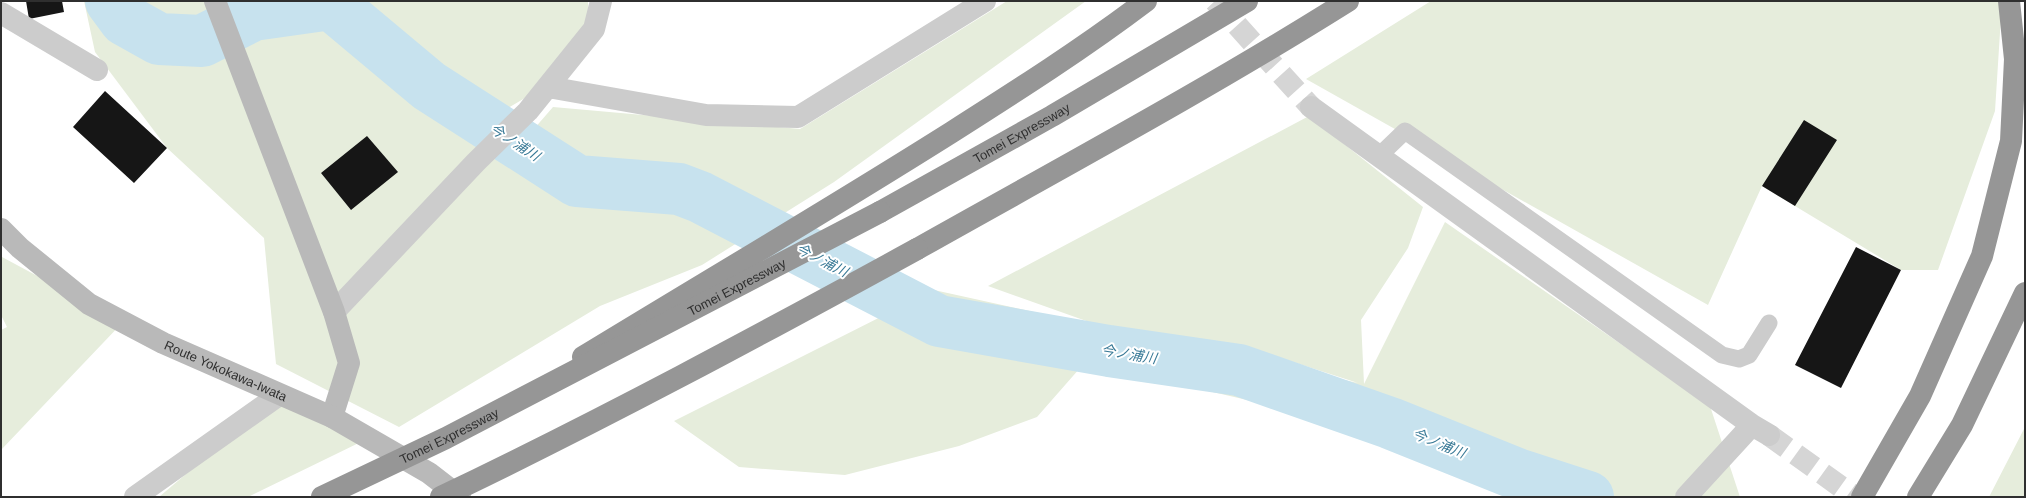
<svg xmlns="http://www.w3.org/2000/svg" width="2026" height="498" viewBox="0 0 2026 498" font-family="Helvetica,'Noto Sans JP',sans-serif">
  <rect width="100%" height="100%" fill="#fff"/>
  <path fill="#e6eddc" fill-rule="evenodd" d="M 84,1 L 327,1 L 331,3 L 332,1 L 588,1 L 589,25 L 525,98 L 484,122 L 520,145 L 553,107 L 800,129 L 1007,1 L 1086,1 L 834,182 L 702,265 L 600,306 L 399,427 L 276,364 L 264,238 L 167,148 L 95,52 Z
    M 1431,1 L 2002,1 L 1995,111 L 1938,270 L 1901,270 L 1762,186 L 1708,305 L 1306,79 Z
    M 1309,116 L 1423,207 L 1408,248 L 1361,320 L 1364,384 L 1445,222 L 1710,406 L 1740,497 L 1538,497 L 1321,417 L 901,320 L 1080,368 L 1037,417 L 959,446 L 845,475 L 739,467 L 674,421 L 934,290 L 1106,328 L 988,286 ZM 1115,330 L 1262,352 L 1358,383 Z
    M 2,257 L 123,322 L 1,450 L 1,330 L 7,327 L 1,315 Z
    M 279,395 L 369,438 L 248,497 L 159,497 Z
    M 2025,427 L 2025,497 L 1989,497 Z"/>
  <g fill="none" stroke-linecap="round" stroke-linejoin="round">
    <path stroke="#c7e2ee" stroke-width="9" d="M 249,1 L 253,15"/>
    <path stroke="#c7e2ee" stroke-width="52" d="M 111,1 L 125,20 L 159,39 L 202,41 L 253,15 L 331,4 L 429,86 L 577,181 L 679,189 L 700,197 L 939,321 L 1109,351 L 1239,370 L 1390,423 L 1517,474 L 1588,497"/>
  </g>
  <path fill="#161616" d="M 26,1 L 62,1 L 64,12 L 29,19 Z
    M 105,91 L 167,148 L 134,183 L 73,127 Z
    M 1804,120 L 1837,140 L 1795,206 L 1762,186 Z
    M 367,136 L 398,172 L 351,210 L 321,173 Z
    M 1856,247 L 1901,270 L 1841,388 L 1795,365 Z"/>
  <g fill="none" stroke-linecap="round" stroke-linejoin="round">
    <path stroke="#d5d5d5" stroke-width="22" stroke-dasharray="22 11" stroke-linecap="butt" d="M 1215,1 L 1311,107
      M 1769,435 L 1855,497"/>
    <path stroke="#ccc" stroke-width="17" d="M 1379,156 L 1405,131 L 1722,355 L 1739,359 L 1749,355 L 1769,323"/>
    <path stroke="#ccc" stroke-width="22" d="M 1,13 L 97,70
      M 548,87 L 706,115 L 798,117 L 985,1
      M 1311,107 L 1752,425 L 1686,497
      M 334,312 L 476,162 L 528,111 L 594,29 L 601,1
      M 1752,425 L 1769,435
      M 135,497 L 279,395"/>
    <g stroke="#b9b9b9" stroke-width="22">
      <path d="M 215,1 L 334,312 L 349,363 L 332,417"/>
      <path id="s1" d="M 1,229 L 20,248 L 89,304 L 163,343 L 332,417 L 429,473 L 460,497"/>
    </g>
    <g stroke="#969696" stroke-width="22">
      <path id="s2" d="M 880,212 L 1052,116 L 1247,1"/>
      <path d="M 917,249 C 1061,168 1208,89 1348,1"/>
      <path d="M 583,357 C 706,282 830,209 952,132 C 1018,90 1084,48 1146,1"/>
      <path d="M 1862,497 L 1920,396 L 1982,256 L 2011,141 L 2015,59 L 2009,1"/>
      <path d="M 1918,497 L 1962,425 L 2025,293"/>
    </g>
    <g stroke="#969696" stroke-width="22">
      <path id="s3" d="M 322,497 L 446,438 L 880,212"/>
      <path d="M 441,497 C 602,420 760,335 917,249"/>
    </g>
  </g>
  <g text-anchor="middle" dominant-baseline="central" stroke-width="4" stroke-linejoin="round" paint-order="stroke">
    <g font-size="13" fill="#2f2f2f" stroke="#fff">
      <text stroke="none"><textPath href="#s2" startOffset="162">Tomei Expressway</textPath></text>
      <text stroke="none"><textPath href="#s3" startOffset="465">Tomei Expressway</textPath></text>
      <text stroke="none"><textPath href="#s1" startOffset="268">Route Yokokawa-Iwata</textPath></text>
      <text stroke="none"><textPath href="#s3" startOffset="141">Tomei Expressway</textPath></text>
    </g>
    <g font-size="14" font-style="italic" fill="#387996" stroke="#fff">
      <text transform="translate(515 142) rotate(33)">今ノ浦川</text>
      <text transform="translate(822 260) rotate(27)">今ノ浦川</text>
      <text transform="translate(1129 354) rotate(9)">今ノ浦川</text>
      <text transform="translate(1439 443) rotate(22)">今ノ浦川</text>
    </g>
  </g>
  <rect width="2026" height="498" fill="none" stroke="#2f2f2f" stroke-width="4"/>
</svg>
